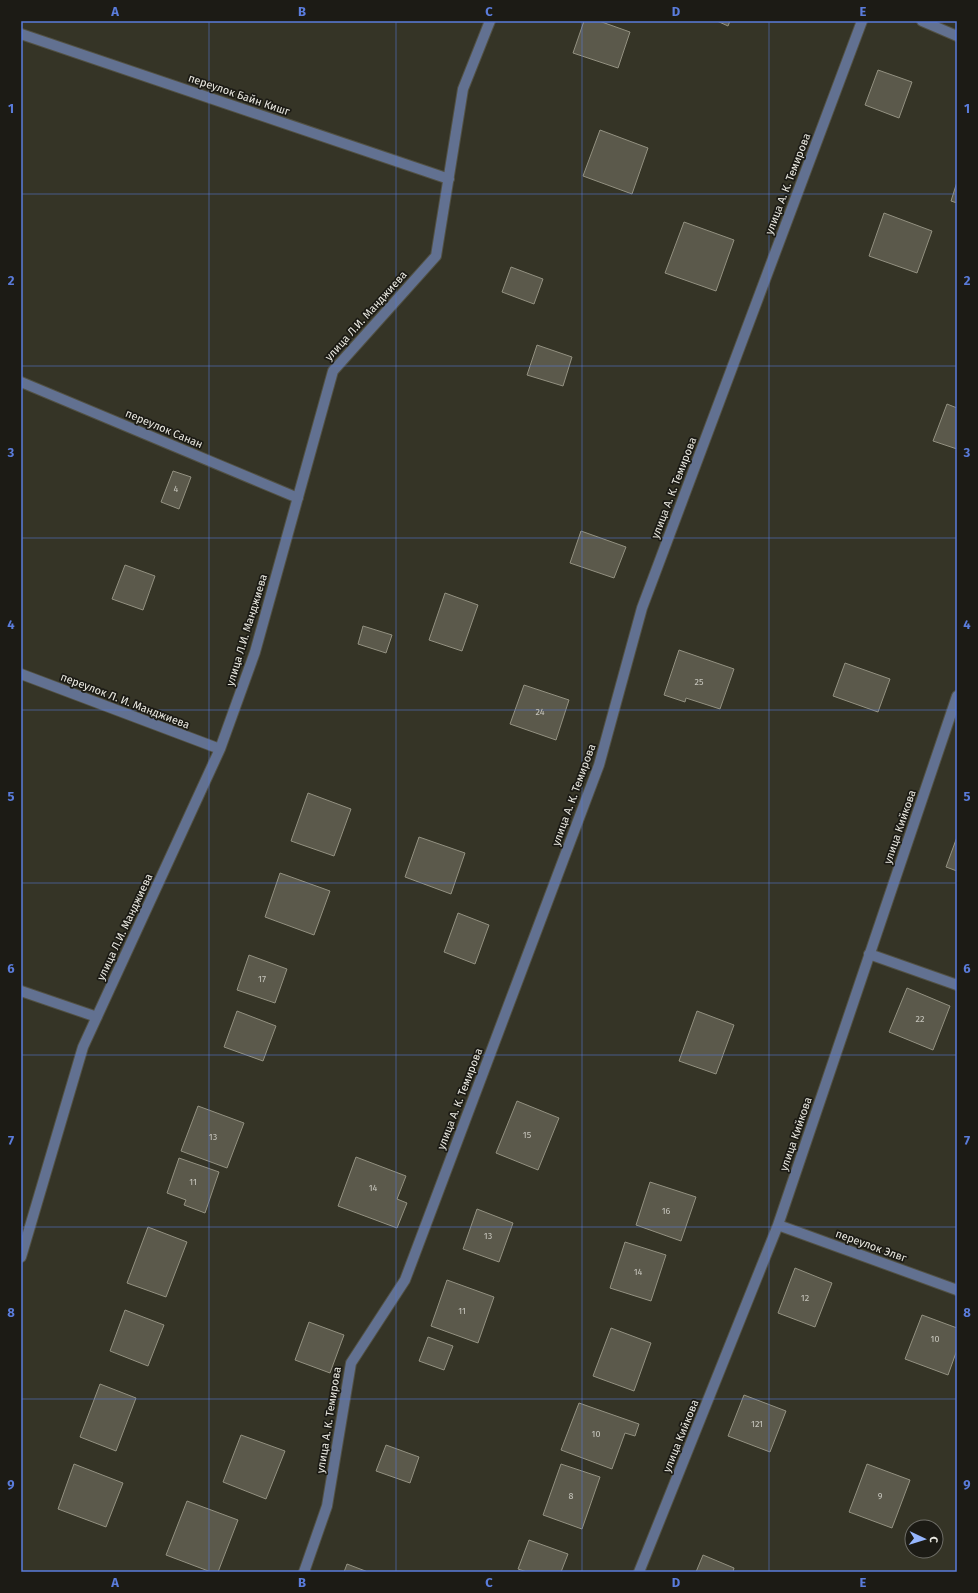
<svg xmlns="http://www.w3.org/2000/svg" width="978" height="1593" viewBox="0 0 978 1593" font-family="'Fira Sans',sans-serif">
  <rect width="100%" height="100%" fill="#353426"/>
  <path fill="#5b594b" stroke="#939181" d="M 584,21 L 599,21 L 630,32 L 618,68 L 573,53 Z
    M 717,21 L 730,21 L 728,26 Z
    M 878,70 L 912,82 L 899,118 L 865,105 Z
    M 600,130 L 648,148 L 632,194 L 583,176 Z
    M 957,182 L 957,203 L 951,201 Z
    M 884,213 L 932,231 L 917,273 L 869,256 Z
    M 684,222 L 734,240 L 716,291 L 665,273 Z
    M 511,267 L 543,279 L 534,304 L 502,292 Z
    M 537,345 L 572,357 L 563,386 L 527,375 Z
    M 947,404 L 957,408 L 957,449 L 933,441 Z
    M 173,471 L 191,477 L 179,509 L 161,502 Z
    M 581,531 L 626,547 L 614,578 L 570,563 Z
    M 125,565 L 155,576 L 143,610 L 112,599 Z
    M 445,593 L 478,605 L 462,651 L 429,640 Z
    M 363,626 L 392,635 L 386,653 L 358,644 Z
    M 679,650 L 734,669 L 720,709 L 686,698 L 685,702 L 664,695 Z
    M 845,663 L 890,679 L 878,712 L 833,696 Z
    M 524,685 L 569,700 L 556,740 L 510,724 Z
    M 308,793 L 351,809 L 334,856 L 291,841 Z
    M 419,837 L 465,853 L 451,894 L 405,877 Z
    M 957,837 L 957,871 L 946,867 Z
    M 280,873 L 330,891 L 314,935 L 265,917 Z
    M 458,913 L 489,925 L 475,964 L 444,952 Z
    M 249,955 L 287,969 L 275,1003 L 237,990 Z
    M 907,988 L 950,1006 L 933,1050 L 889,1032 Z
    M 237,1011 L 276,1026 L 263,1061 L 224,1047 Z
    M 697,1011 L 734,1025 L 716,1074 L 679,1061 Z
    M 517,1101 L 559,1118 L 538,1170 L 496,1153 Z
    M 198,1106 L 244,1123 L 227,1168 L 181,1151 Z
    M 356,1157 L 406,1176 L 397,1199 L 407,1203 L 397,1228 L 338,1206 Z
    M 179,1158 L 219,1172 L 205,1213 L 184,1205 L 186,1200 L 167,1193 Z
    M 650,1182 L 696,1197 L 681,1241 L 636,1225 Z
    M 477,1209 L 513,1223 L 499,1262 L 463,1249 Z
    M 148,1227 L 187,1242 L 166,1297 L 127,1283 Z
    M 625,1242 L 666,1255 L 651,1301 L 610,1288 Z
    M 795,1268 L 832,1283 L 815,1327 L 778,1313 Z
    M 447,1280 L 494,1297 L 478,1343 L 431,1326 Z
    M 125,1310 L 164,1325 L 148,1366 L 110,1351 Z
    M 922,1315 L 957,1328 L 957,1350 L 948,1375 L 905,1359 Z
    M 309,1322 L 344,1335 L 330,1373 L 295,1360 Z
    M 611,1328 L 651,1343 L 634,1391 L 593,1376 Z
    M 428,1337 L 453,1346 L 444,1370 L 419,1361 Z
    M 100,1384 L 136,1398 L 116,1451 L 80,1437 Z
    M 744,1395 L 786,1411 L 770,1452 L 728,1436 Z
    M 579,1403 L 639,1424 L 635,1436 L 625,1433 L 612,1469 L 561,1450 Z
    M 241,1435 L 285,1451 L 266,1499 L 223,1482 Z
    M 386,1445 L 419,1457 L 410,1483 L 376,1471 Z
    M 74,1464 L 123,1483 L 106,1527 L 58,1509 Z
    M 561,1464 L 600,1477 L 582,1529 L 543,1515 Z
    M 867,1464 L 910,1480 L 892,1528 L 849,1512 Z
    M 187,1501 L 238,1520 L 218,1572 L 211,1572 L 166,1555 Z
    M 529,1540 L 568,1554 L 561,1572 L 527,1572 L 518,1569 Z
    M 703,1555 L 734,1568 L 733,1572 L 696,1572 Z
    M 347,1564 L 368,1572 L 344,1572 Z"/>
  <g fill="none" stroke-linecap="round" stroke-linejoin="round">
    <g stroke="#525144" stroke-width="12">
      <path id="minor" d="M 922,21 L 957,36
        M 21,34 L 449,179
        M 21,382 L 298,498
        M 21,674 L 220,749
        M 869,954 L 957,985
        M 21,991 L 97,1017
        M 778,1225 L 957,1290
        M 21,1257 L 83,1047 L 220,749 L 255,652 L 333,371 L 436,256 L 463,89 L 490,21
        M 304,1572 L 327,1506 L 351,1363 L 405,1280 L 599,765 L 642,608 L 862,21
        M 639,1572 L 778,1225 L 957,696"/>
    </g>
    <use href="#minor" stroke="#627191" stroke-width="10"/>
  </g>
  <path fill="none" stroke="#5a7cdb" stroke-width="1" stroke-opacity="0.55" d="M 209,21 L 209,1572M 396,21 L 396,1572M 582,21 L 582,1572M 769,21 L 769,1572M 21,194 L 957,194M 21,366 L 957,366M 21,538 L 957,538M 21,710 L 957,710M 21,883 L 957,883M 21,1055 L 957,1055M 21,1227 L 957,1227M 21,1399 L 957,1399"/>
  <g text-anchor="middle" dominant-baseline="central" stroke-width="3.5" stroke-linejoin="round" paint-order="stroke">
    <g font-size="9" fill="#c6c5bc">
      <text x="176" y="489">4</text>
      <text x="699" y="682">25</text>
      <text x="540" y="712">24</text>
      <text x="262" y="979">17</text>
      <text x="920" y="1019">22</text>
      <text x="527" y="1135">15</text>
      <text x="213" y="1137">13</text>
      <text x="193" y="1182">11</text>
      <text x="373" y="1188">14</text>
      <text x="666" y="1211">16</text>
      <text x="488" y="1236">13</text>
      <text x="638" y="1272">14</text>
      <text x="805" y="1298">12</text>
      <text x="462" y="1311">11</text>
      <text x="935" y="1339">10</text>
      <text x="757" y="1424">121</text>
      <text x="596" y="1434">10</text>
      <text x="571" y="1496">8</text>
      <text x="880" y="1496">9</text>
    </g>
    <g font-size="11" fill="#eae9e1" stroke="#1c1b15">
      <text transform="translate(239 95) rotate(19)">переулок Байн Кишг</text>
      <text transform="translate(788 184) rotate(-69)">улица А. К. Темирова</text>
      <text transform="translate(366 316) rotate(-48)">улица Л.И. Манджиева</text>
      <text transform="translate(164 429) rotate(23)">переулок Санан</text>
      <text transform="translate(674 488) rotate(-69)">улица А. К. Темирова</text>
      <text transform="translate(247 630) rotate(-73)">улица Л.И. Манджиева</text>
      <text transform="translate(125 701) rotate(21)">переулок Л. И. Манджиева</text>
      <text transform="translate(574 795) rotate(-70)">улица А. К. Темирова</text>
      <text transform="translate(900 827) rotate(-71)">улица Кийкова</text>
      <text transform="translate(125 927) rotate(-65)">улица Л.И. Манджиева</text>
      <text transform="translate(460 1099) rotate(-69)">улица А. К. Темирова</text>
      <text transform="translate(796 1134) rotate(-71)">улица Кийкова</text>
      <text transform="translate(871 1246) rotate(20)">переулок Элвг</text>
      <text transform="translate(329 1420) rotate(-81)">улица А. К. Темирова</text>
      <text transform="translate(681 1436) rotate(-68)">улица Кийкова</text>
    </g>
  </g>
  <rect width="978" height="1593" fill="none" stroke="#1c1b15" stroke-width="44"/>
  <g transform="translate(924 1539) rotate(94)"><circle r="19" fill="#1c1b15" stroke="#6e6d67"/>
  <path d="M0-3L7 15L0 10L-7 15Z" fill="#96b6fd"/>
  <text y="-6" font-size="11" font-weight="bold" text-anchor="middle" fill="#eae9e1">С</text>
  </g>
  <rect x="22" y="22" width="934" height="1549" fill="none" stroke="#5a7cdb" stroke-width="1.5"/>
  <g font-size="13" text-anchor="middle" font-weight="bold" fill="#5a7cdb">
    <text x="115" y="16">A</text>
    <text x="302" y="16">B</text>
    <text x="489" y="16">C</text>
    <text x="676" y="16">D</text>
    <text x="863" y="16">E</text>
    <text x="11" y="113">1</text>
    <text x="967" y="113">1</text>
    <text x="11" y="285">2</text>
    <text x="967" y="285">2</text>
    <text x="11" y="457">3</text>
    <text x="967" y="457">3</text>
    <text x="11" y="629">4</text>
    <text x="967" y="629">4</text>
    <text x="11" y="801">5</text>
    <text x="967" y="801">5</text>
    <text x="11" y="973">6</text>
    <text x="967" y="973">6</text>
    <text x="11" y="1145">7</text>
    <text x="967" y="1145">7</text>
    <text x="11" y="1317">8</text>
    <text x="967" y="1317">8</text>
    <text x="11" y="1489">9</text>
    <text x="967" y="1489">9</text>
    <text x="115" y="1587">A</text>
    <text x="302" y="1587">B</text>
    <text x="489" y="1587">C</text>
    <text x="676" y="1587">D</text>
    <text x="863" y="1587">E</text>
  </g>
</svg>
